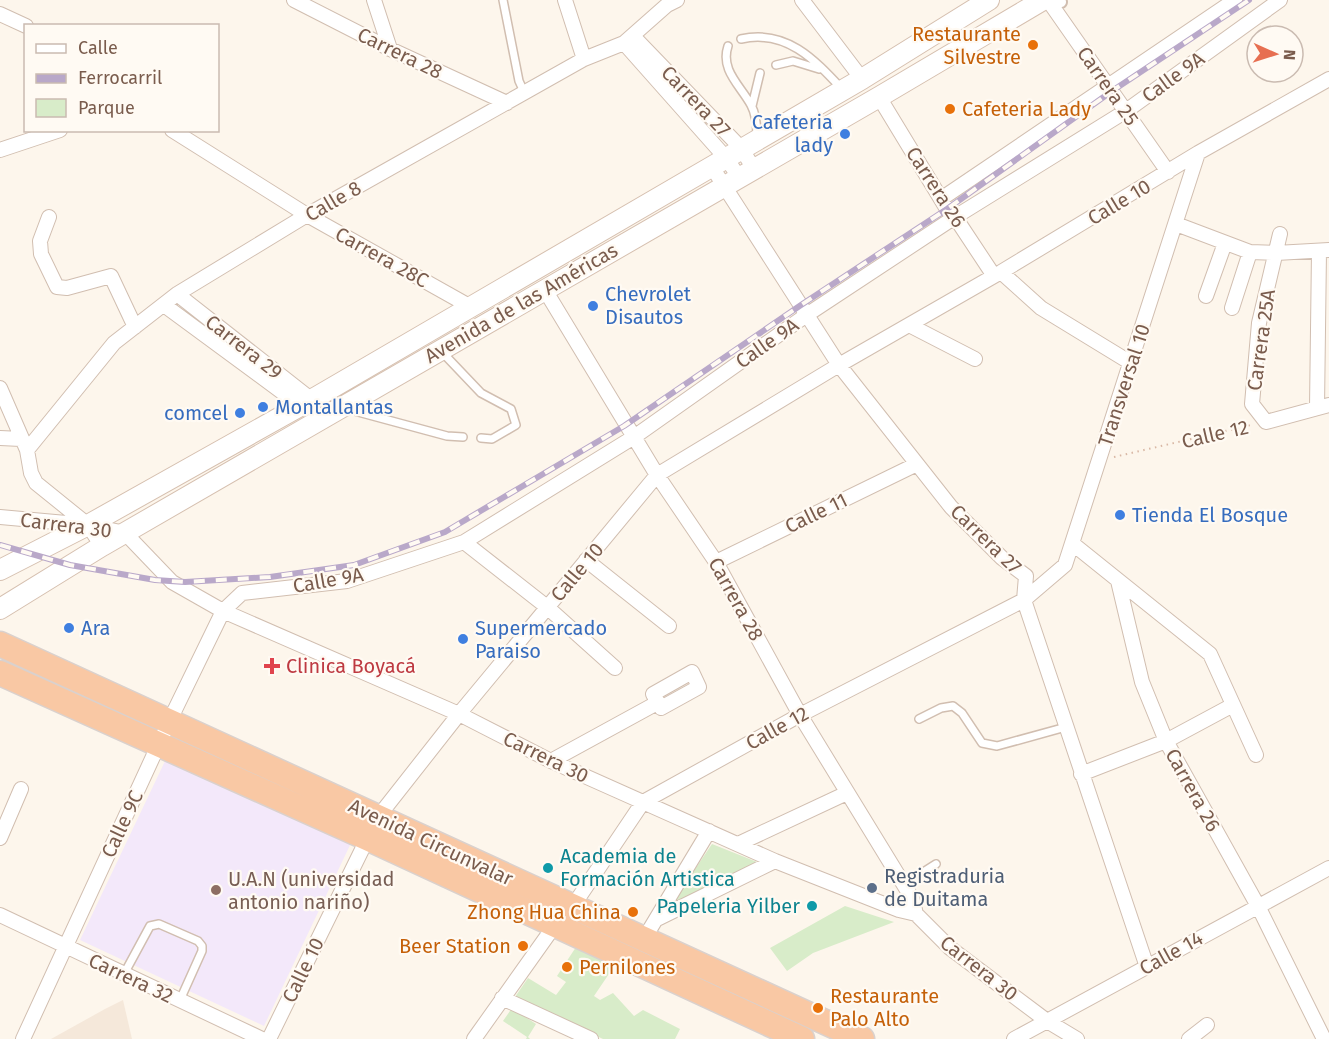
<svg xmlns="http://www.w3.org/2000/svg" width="1329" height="1039" viewBox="0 0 1329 1039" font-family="'Fira Sans',sans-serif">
  <rect width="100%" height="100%" fill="#fdf6ec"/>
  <path fill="#f5e8da" d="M 123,1000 L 132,1039 L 51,1039 L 105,1009 Z"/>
  <path fill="#f3e8fa" d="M 166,759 L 352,841 L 264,1026 L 80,940 Z"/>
  <path fill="#d8ecc9" d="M 712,844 L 757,862 L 678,907 L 672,903 Z
    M 845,906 L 894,922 L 813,953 L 787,971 L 770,948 Z
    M 578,944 L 615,965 L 594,996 L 600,1000 L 613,993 L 634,1016 L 643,1010 L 680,1029 L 675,1039 L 603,1039 L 515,997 L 528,978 L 556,995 L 566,982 L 557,976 Z
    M 512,1008 L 536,1024 L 528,1037 L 530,1039 L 526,1039 L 527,1037 L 503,1021 Z"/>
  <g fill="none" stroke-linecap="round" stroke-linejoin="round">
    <g stroke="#d1beb0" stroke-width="10">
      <path id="service" d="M 503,0 L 519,81 L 525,94
        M 741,39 C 786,29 814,59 842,89
        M 728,46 C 720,70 740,85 751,105 C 756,114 757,126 757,137
        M 776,65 L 793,61 L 819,69
        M 752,106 L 760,73
        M 441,351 L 481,393 L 511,409 L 516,425 L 492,439 L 481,438
        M 347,409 L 447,436 L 463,437
        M 919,719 L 941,708 L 953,706 L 962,713 L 982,743 L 997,746 L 1066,727
        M 903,885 L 936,864
        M 124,974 L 150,926 L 159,924 L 198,941 L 202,946 L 202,951 L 180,1000"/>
    </g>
    <g stroke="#d1beb0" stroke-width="14">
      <path id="pedestrian" d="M 1058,0 L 1061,2"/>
    </g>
    <g stroke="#d1beb0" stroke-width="16">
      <path id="minor" d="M 294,0 L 390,49 L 507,103
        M 374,0 L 390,49
        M 565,0 L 584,59
        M 802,0 L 862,79
        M 1048,0 L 1168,172
        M 0,14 L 26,26
        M 633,36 L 741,148 L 754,169
        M 624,43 L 726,158 L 739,177
        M 879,97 L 947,209 L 955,217 L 994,276
        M 172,130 L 307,215 L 471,307
        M 0,150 L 60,130
        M 712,167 L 839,365 L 951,507 L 1002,558 L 1026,576 L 1024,600 L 1147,967
        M 941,199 L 1235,0
        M 49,217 L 40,241 L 41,254 L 57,287 L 67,288 L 111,276 L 135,327
        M 1176,224 L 1250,252 L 1276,253 L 1329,250
        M 1280,234 L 1259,323 L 1252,404 L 1266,422 L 1329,405
        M 1001,272 L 1041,308 L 1131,363
        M 545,290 L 657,475 L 716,562 L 800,715 L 912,898 L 916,914
        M 177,294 L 312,400
        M 1206,296 L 1225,243
        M 164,305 L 301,406
        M 1232,308 L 1250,252
        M 909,325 L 975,359
        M 0,388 L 27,450 L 31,473 L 36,483 L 88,525 L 102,546
        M 1317,408 L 1319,251
        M 0,438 L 21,439
        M 27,450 L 114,343 L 177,294 L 307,215 L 584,59 L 624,43 L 667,5 L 677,0
        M 0,517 L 88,525 L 125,533 L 172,582 L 223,611 L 459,714 L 551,761 L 775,861 L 899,910 L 916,914 L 950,948 L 1047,1021 L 1077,1039
        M 464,542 L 547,607 L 615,668
        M 1073,544 L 1210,654 L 1256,755
        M 586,560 L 669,626
        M 716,562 L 917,464
        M 1118,581 L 1142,682 L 1166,741 L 1258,906 L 1324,1039
        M 692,672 L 699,687 L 661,708 L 653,694 Z
        M 551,761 L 657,703
        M 1081,774 L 1166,741 L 1233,705
        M 0,838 L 21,789
        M 738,844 L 847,793
        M 573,906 L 643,802 L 800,715 L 1024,600 L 1065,565 L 1198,153
        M 0,915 L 262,1039
        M 657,919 L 775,861
        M 644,939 L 709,831
        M 502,998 L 591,1039
        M 23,1039 L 169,722 L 223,611 L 242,593 L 347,581 L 464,542 L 634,437 L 808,314 L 955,217 L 1126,111 L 1280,0
        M 269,1039 L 378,817 L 459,714 L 657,475 L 839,365 L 1001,272 L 1198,153 L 1329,79
        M 474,1039 L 555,925
        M 1014,1039 L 1329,868
        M 1189,1039 L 1207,1025"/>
    </g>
    <g stroke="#d6c0b0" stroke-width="22">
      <path id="secondary" d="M 0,570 L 88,525 L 318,396 L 862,79 L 989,0
        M 0,609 L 102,546 L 879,97 L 1043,0"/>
    </g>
    <g stroke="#dad1cd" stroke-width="27">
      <path id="trunk" d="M 0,644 L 862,1039
        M 0,673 L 367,838 L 802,1039"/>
    </g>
    <path stroke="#d9b8a5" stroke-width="2" stroke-dasharray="1.5 4.5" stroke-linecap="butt" d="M 1114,457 L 1251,425"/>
    <use href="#service" stroke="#fff" stroke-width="7"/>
    <use href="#pedestrian" stroke="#fff" stroke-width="10"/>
    <use href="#minor" stroke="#fff" stroke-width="14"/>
    <use href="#secondary" stroke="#fff" stroke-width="20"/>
    <use href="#trunk" stroke="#f9c8a4" stroke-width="24"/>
    <g stroke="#b9a8c9" stroke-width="6">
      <path id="rail" d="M 0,545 L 70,565 L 155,580 L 185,582 L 270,577 L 354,565 L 445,532 L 624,426 L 801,305 L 947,209 L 1112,91 L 1249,0"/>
    </g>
    <use href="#rail" stroke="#fffaf3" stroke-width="4" stroke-dasharray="11" stroke-linecap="butt"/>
  </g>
  <g fill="#e8710a" stroke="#fffaf3" stroke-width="2">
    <circle cx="1033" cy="45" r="6"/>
    <circle cx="950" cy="109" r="6"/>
    <circle cx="633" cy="912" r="6"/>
    <circle cx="523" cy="946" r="6"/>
    <circle cx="567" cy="967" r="6"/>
    <circle cx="818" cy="1008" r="6"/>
  </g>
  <g fill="#3f7fe0" stroke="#fffaf3" stroke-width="2">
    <circle cx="845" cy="134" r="6"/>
    <circle cx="593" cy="306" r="6"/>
    <circle cx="263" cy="407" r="6"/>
    <circle cx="240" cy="413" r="6"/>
    <circle cx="1120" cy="515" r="6"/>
    <circle cx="69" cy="628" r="6"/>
    <circle cx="463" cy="639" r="6"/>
  </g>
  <path fill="#e0444e" stroke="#fffaf3" stroke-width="2" d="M269 657h6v6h6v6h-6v6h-6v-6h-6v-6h6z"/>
  <g fill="#0f9aa8" stroke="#fffaf3" stroke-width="2">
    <circle cx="548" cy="868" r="6"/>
    <circle cx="812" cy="906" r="6"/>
  </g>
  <circle fill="#5c6f8a" stroke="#fffaf3" stroke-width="2" cx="872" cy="888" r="6"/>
  <circle fill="#8d6e63" stroke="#fffaf3" stroke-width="2" cx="216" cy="890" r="6"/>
  <g text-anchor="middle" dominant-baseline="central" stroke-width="4.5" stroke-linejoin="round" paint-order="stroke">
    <g font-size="20" fill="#c56008" stroke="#fffaf3" text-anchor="end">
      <text x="1021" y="34">Restaurante<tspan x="1021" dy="23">Silvestre</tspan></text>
      <text x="962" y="109" text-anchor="start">Cafeteria Lady</text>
      <text x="621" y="912">Zhong Hua China</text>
      <text x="511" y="946">Beer Station</text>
      <text x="579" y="967" text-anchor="start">Pernilones</text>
      <text x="830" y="996" text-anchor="start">Restaurante<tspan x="830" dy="23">Palo Alto</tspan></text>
    </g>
    <g font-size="20" fill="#7a5c4d" stroke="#fffaf3">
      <text transform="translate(400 53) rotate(26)">Carrera 28</text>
      <text transform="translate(1173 77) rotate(-36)">Calle 9A</text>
      <text transform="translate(1108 86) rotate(55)">Carrera 25</text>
      <text transform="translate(696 101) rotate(46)">Carrera 27</text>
      <text transform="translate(936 187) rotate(57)">Carrera 26</text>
      <text transform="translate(333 201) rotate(-30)">Calle 8</text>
      <text transform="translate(1119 202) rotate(-31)">Calle 10</text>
      <text transform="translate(382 257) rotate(29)">Carrera 28C</text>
      <text transform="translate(521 303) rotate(-30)">Avenida de las Américas</text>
      <text transform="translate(1261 340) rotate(-82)">Carrera 25A</text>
      <text transform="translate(767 343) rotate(-35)">Calle 9A</text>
      <text transform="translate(244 347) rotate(38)">Carrera 29</text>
      <text transform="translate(1124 385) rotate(-72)">Transversal 10</text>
      <text transform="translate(1215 434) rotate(-13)">Calle 12</text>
      <text transform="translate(816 513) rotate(-26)">Calle 11</text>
      <text transform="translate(66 525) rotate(7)">Carrera 30</text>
      <text transform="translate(986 539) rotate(44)">Carrera 27</text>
      <text transform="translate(577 572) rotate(-50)">Calle 10</text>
      <text transform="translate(328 580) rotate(-10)">Calle 9A</text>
      <text transform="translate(736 599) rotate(61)">Carrera 28</text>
      <text transform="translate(777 728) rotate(-29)">Calle 12</text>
      <text transform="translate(546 757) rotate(26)">Carrera 30</text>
      <text transform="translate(1193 790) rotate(61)">Carrera 26</text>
      <text transform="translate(122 824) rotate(-65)">Calle 9C</text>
      <text transform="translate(431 842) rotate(25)">Avenida Circunvalar</text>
      <text transform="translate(1171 953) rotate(-29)">Calle 14</text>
      <text transform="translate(979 968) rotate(38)">Carrera 30</text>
      <text transform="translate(303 970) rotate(-64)">Calle 10</text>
      <text transform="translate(131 978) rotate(25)">Carrera 32</text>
    </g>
    <g font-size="20" fill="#366cbe" stroke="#fffaf3" text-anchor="start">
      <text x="833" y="122" text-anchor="end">Cafeteria<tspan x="833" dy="23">lady</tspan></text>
      <text x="605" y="294">Chevrolet<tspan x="605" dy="23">Disautos</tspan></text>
      <text x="275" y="407">Montallantas</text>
      <text x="228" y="413" text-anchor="end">comcel</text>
      <text x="1132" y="515">Tienda El Bosque</text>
      <text x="81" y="628">Ara</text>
      <text x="475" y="628">Supermercado<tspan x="475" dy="23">Paraiso</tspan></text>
    </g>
    <g font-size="20" fill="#be3a42" stroke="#fffaf3" text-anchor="start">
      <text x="286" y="666">Clinica Boyacá</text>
    </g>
    <g font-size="20" fill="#0d838f" stroke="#fffaf3" text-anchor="start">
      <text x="560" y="856">Academia de<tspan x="560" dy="23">Formación Artistica</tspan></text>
      <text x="800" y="906" text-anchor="end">Papeleria Yilber</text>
    </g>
    <g font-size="20" fill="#4e5e75" stroke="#fffaf3" text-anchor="start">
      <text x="884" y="876">Registraduria<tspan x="884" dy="23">de Duitama</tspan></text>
    </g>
    <g font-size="20" fill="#785e54" stroke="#fffaf3" text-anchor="start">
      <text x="228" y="879">U.A.N (universidad<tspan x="228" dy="23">antonio nariño)</tspan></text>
    </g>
  </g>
  <rect x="24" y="24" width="195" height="108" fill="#fffaf3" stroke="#cabbb1" stroke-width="1.5"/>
  <rect x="36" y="44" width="30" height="9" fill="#ffffff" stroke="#cabbb1" stroke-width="1.5"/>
  <text x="78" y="54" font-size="18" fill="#7a5c4d">Calle</text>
  <rect x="36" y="74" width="30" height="9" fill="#b9a8c9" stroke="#cabbb1" stroke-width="1.5"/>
  <text x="78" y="84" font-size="18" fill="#7a5c4d">Ferrocarril</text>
  <rect x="36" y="99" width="30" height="18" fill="#d8ecc9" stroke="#cabbb1" stroke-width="1.5"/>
  <text x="78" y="114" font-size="18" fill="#7a5c4d">Parque</text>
  <g transform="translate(1275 54) rotate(93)"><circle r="28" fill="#fffaf3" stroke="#cabbb1" stroke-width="1.5"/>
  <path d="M0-4.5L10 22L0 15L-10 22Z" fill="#e76f51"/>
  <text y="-9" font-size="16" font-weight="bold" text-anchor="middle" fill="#7a5c4d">N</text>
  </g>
</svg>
